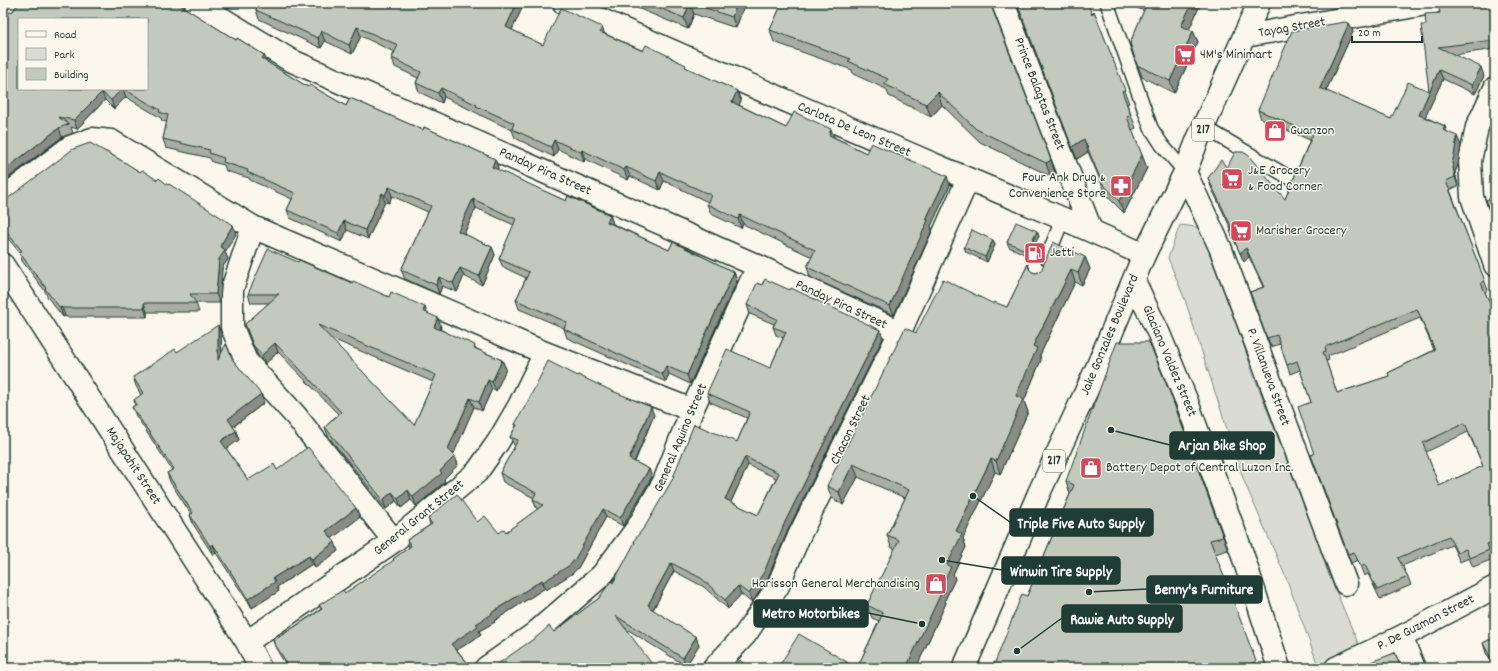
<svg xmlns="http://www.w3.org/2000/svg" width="1498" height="671" viewBox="0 0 1498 671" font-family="Dekko,sans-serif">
  <rect width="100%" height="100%" fill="#fbf7ec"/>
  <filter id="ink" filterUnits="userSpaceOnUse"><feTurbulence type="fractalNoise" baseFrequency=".025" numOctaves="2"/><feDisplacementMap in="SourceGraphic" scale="8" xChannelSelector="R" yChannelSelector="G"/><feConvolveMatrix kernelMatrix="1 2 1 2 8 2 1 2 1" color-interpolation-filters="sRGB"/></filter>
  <g filter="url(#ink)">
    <path fill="#dbdcd1" stroke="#7d8c82" d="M 1180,225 L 1197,227 L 1213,252 L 1253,373 L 1319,544 L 1327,570 L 1361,650 L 1328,668 L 1319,668 L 1287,580 L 1244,481 L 1185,300 L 1168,258 Z"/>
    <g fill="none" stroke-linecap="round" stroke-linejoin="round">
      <g stroke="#1f3d34" stroke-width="16">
        <path id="lane" d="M 1107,3 L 1151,128 L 1162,145 L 1185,172
          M 1204,127 L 1290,178
          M 1047,258 L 1063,218"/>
      </g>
      <g stroke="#1f3d34" stroke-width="25">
        <path id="street" d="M 196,3 L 290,60 L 758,266 L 900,332
          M 564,3 C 688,59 814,113 940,167 C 1008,196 1077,223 1144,255
          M 1003,3 L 1091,230
          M 3,11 L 7,11 L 15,3
          M 1245,36 L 1432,3
          M 1495,88 L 1477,127 L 1470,161 L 1472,197 L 1495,265
          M 1185,172 L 1220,247 L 1346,584
          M 3,198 L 70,147 L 92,139 L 111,141 L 253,227 L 545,353 L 692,410
          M 253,227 L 232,289 L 232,327 L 246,361 L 296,416 L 394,541
          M 3,265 L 247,642 L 260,668
          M 1401,637 L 1414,668
          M 247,642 L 394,541 L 477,472 L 498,442 L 519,406 L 545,353
          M 486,668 L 534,634 L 602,575 L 638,527 L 664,482 L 692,410 L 758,266
          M 714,668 L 745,635 L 778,586 L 799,536 L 900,332 L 968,179"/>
      </g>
      <g stroke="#1f3d34" stroke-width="25">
        <path id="secondary" d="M 1134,281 L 1159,334 L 1187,402 L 1241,550 L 1279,668
          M 1336,668 L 1401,637 L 1495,587"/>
      </g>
      <g stroke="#1f3d34" stroke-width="25">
        <path id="primary" d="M 964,668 L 1039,493 L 1096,370 L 1144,255 L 1185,172 L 1198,139 L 1259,3"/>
      </g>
      <use href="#lane" stroke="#fbf7ec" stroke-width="13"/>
      <use href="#street" stroke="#fbf7ec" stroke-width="22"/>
      <use href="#secondary" stroke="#fbf7ec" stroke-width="22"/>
      <use href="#primary" stroke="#fbf7ec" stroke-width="22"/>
    </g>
    <path fill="#a9ada3" stroke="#1f3d34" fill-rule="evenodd" d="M 19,3 L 177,3 L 236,40 L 237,38 L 264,55 L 267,62 L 308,87 L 310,85 L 346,106 L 350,98 L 423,130 L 424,127 L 495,159 L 498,168 L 497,170 L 566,201 L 568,196 L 610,215 L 613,224 L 669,250 L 673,242 L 734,272 L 737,281 L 690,384 L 669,374 L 666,382 L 567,338 L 564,329 L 564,328 L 519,309 L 516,300 L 526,278 L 503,267 L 499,259 L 514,225 L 476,208 L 464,234 L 492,247 L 495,255 L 482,285 L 464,276 L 457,292 L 442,286 L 439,294 L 405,279 L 401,270 L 428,212 L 392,196 L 389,203 L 385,202 L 368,239 L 347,230 L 342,242 L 290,218 L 287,210 L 292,199 L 250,180 L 249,178 L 226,171 L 224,165 L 212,162 L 210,158 L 166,148 L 163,139 L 167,122 L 162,121 L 161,118 L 126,97 L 114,109 L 105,100 L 77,129 L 71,127 L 73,133 L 62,137 L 3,182 L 3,15 L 13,11 ZM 19,19 L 147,19 L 147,89 L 19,89 Z
      M 259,3 L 522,3 L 523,6 L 512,30 L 543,45 L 605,34 L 643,51 L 671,57 L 672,58 L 687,68 L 737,91 L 741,101 L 739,105 L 786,128 L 834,137 L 866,153 L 950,185 L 931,226 L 932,230 L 894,315 L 810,277 L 807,267 L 812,257 L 743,224 L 741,228 L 711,214 L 707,204 L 708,202 L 664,181 L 660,190 L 630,176 L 628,180 L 585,159 L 584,162 L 558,149 L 554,157 L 515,138 L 512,130 L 480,115 L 479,114 L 444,97 L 442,103 L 419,92 L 416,83 L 418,78 L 395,67 L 392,58 L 394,52 L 361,36 L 352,54 L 325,41 L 321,48 L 259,19 L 256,10 Z
      M 625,3 L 745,3 L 736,28 L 694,14 L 688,29 Z
      M 782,3 L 991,3 L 991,7 L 1055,173 L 1050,176 L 980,142 L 942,105 L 931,117 L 889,96 L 886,89 L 853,74 L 852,70 L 774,42 L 770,30 Z
      M 1016,3 L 1092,15 L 1094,11 L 1129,103 L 1127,104 L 1136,128 L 1132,130 L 1147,168 L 1124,213 L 1107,196 L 1088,152 L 1077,159 Z
      M 1131,3 L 1201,3 L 1189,29 L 1193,31 L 1198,42 L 1174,93 L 1142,77 L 1130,43 L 1144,11 L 1131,5 Z
      M 1495,3 L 1495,49 L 1454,55 L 1484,76 L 1475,94 L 1443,79 L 1425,117 L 1445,126 L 1447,132 L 1461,145 L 1458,165 L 1455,172 L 1458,186 L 1450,190 L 1488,290 L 1485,292 L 1495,315 L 1495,551 L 1491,553 L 1493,559 L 1473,567 L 1469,558 L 1460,562 L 1452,545 L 1402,566 L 1408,577 L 1411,585 L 1380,599 L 1368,574 L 1364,576 L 1358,560 L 1351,563 L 1311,455 L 1314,454 L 1311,402 L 1300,370 L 1290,374 L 1280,344 L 1271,347 L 1250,292 L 1263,287 L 1249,257 L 1244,262 L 1234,240 L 1230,231 L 1232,231 L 1211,187 L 1208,178 L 1227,168 L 1285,199 L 1310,140 L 1261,119 L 1258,110 L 1349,23 L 1353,32 L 1326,91 L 1391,119 L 1429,91 L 1426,25 L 1440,13 ZM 1420,318 L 1434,350 L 1388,373 L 1389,376 L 1337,393 L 1326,361 L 1329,360 L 1328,356 ZM 1468,432 L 1483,466 L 1439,486 L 1426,452 Z
      M 140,172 L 157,180 L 233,225 L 236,234 L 225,252 L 228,259 L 222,268 L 220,303 L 196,303 L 199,312 L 147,312 L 147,317 L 66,317 L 65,316 L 63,317 L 48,298 L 45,291 L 22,261 L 19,252 L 3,232 L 3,201 Z
      M 1495,197 L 1495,221 L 1486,200 Z
      M 1039,236 L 1029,256 L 1009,247 L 1007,242 Z
      M 993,240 L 995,245 L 987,262 L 966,252 L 964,247 Z
      M 1085,257 L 1090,269 L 1082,285 L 1075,282 L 1040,355 L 1041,360 L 1024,401 L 1028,412 L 1000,474 L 995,472 L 963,538 L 966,547 L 953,574 L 955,579 L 945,600 L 946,603 L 916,668 L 853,668 L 858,666 L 879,621 L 872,618 L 867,605 L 895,549 L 891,547 L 887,535 L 905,498 L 858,477 L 843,505 L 832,498 L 827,486 L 916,333 L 994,304 L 1007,307 L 1028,264 L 1030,270 L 1032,272 L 1036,273 Z
      M 298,262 L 389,297 L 427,313 L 441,327 L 440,329 L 477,349 L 502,360 L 506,369 L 496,391 L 492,389 L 482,411 L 474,407 L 453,454 L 455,456 L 458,465 L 444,479 L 445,482 L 416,506 L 411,500 L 401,508 L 396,501 L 386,509 L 328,436 L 325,427 L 338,414 L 278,352 L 265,364 L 257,354 L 245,324 L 269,303 L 251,303 L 248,294 ZM 330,338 L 433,382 L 414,425 Z
      M 762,285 L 880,330 L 883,338 L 788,530 L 767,580 L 752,603 L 741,594 L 728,609 L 704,587 L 674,571 L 653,610 L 696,637 L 699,645 L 686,666 L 625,628 L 554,632 L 599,598 L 613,583 L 635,544 L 634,542 L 737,442 L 747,418 L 710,402 L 707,393 L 770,368 L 783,338 L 776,335 L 773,327 L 774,324 L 750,314 L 747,305 ZM 748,465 L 776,478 L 758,515 L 731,502 Z
      M 221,334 L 222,353 L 233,360 L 264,403 L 233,427 L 236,431 L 239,440 L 226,448 L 248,480 L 277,470 L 356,508 L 360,517 L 332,538 L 338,551 L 315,568 L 312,564 L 277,587 L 279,591 L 252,608 L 216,553 L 213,555 L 193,524 L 190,515 L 191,514 L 170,482 L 167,473 L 172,470 L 136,416 L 132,407 L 135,405 L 134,400 L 141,395 L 136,386 L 133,377 Z
      M 1170,393 L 1228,550 L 1215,554 L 1258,668 L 991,668 L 994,665 L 1027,596 L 1070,494 L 1066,481 Z
      M 654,415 L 635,462 L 649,469 L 652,477 L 623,526 L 606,517 L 578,568 L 573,573 L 546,590 L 545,588 L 494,621 L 495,622 L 479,631 L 481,635 L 457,650 L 472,668 L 288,668 L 276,649 L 273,641 L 321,609 L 319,605 L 345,593 L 394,561 L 393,559 L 409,548 L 407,540 L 430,525 L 428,518 L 477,522 L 499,533 L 506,532 L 538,509 L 536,508 L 533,499 L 534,498 L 503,482 L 500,473 L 515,446 L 514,445 L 510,437 L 516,426 L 515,424 Z
      M 1495,637 L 1495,668 L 1486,653 L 1483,643 Z"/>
    <path fill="#898d85" stroke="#1f3d34" d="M 517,3 L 522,3 L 523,6 L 509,36 L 506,27 Z
      M 690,3 L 694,14 L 688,29 L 684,18 Z
      M 737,3 L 745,3 L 736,28 L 732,17 Z
      M 1192,3 L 1201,3 L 1186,37 L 1181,26 Z
      M 1349,23 L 1353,32 L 1323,97 L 1320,88 Z
      M 357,27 L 361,36 L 352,54 L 349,45 Z
      M 602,27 L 606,37 L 600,32 Z
      M 321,31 L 325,41 L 321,48 L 318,38 Z
      M 1193,31 L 1198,42 L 1174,93 L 1170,81 Z
      M 264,55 L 267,63 L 262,59 Z
      M 1481,67 L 1484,76 L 1475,94 L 1472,85 Z
      M 1439,70 L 1443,79 L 1422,124 L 1419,115 Z
      M 441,88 L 444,97 L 442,103 L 438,93 Z
      M 122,89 L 123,89 L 126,97 L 114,109 L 111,100 Z
      M 737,91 L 741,101 L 736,111 L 732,102 Z
      M 102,92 L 105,100 L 77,129 L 74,120 Z
      M 938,92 L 942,105 L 931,117 L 926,104 Z
      M 1445,126 L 1448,135 L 1443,130 Z
      M 59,128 L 62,137 L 3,182 L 3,171 Z
      M 831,129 L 835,139 L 829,135 Z
      M 1457,136 L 1461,145 L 1458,165 L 1455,172 L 1458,186 L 1455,177 L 1452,163 Z
      M 1084,139 L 1088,152 L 1077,159 L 1072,147 Z
      M 554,140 L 558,149 L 554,157 L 551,147 Z
      M 582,150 L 585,159 L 584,162 L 581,152 Z
      M 1142,155 L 1147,168 L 1124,213 L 1119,201 Z
      M 495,159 L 498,168 L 495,176 L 492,167 Z
      M 1051,160 L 1055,173 L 1050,176 L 1046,163 Z
      M 626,167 L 630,176 L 628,180 L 624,170 Z
      M 660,172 L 664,181 L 660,190 L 656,181 Z
      M 947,176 L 950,185 L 931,226 L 932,230 L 894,315 L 890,306 L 926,219 Z
      M 389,187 L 392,196 L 389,203 L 385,195 Z
      M 382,193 L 385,202 L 368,239 L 365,230 Z
      M 473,199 L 476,208 L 461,240 L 458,231 Z
      M 610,215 L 613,224 L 610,230 L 607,222 Z
      M 740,215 L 743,224 L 741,228 L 738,219 Z
      M 344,221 L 347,230 L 342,242 L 338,233 Z
      M 233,225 L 236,234 L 225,252 L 228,259 L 222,268 L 220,303 L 216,294 L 220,246 Z
      M 1037,231 L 1039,236 L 1029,256 L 1028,251 Z
      M 993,240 L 995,245 L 987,262 L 985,257 Z
      M 492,247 L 495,255 L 482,285 L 479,276 Z
      M 1246,248 L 1249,257 L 1244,262 L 1240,253 Z
      M 1085,257 L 1090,269 L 1082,285 L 1078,273 Z
      M 460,268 L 464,276 L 457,292 L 453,283 Z
      M 1071,270 L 1075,282 L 1040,355 L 1041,360 L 1024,401 L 1028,412 L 1000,474 L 996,461 L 1016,396 L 1033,346 Z
      M 734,272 L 737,281 L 690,384 L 687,375 Z
      M 439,277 L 442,286 L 439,294 L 436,285 Z
      M 144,303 L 147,312 L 147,317 L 144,308 Z
      M 62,307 L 65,316 L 63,317 L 60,308 Z
      M 425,307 L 428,316 L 423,311 Z
      M 438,318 L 441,327 L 437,336 L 434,327 Z
      M 218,325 L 221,334 L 222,369 L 218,360 Z
      M 880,330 L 883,338 L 788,530 L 767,580 L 752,603 L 749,594 Z
      M 275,343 L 278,352 L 265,364 L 262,355 Z
      M 502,360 L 506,369 L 496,391 L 492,382 Z
      M 666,366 L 669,374 L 666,382 L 662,374 Z
      M 488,380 L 492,389 L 482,411 L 479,402 Z
      M 261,394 L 264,403 L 231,428 L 228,419 Z
      M 470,398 L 474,407 L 452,458 L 448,449 Z
      M 651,407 L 654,415 L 632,467 L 629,459 Z
      M 236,431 L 239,440 L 225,450 L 221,441 Z
      M 455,456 L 458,465 L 444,479 L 445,482 L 416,506 L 413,497 Z
      M 745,457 L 748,465 L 728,508 L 725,499 Z
      M 991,459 L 995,472 L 963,538 L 966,547 L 953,574 L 955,579 L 945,600 L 946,603 L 916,668 L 906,668 L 940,590 L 947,565 L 956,531 Z
      M 853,464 L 858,477 L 843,505 L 839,492 Z
      M 649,469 L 652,477 L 623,526 L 620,518 Z
      M 408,490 L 411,500 L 401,508 L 398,499 Z
      M 392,492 L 396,501 L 386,509 L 383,500 Z
      M 356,508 L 360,517 L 330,540 L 326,531 Z
      M 603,509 L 606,517 L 578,568 L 573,573 L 546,590 L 543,582 Z
      M 335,542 L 338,551 L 315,568 L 312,559 Z
      M 213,544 L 216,553 L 213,555 L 210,546 Z
      M 309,556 L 312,564 L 277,587 L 279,591 L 252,608 L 248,599 L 273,578 Z
      M 671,563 L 674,571 L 652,611 L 652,616 L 648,605 Z
      M 542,580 L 545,588 L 494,621 L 495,622 L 479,631 L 481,635 L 454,652 L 451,644 L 476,624 L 491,613 Z
      M 738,586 L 741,594 L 728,609 L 725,600 Z
      M 696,637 L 699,645 L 686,666 L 683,658 Z
      M 847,662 L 849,668 L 841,668 Z"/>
    <path fill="#c4c9be" stroke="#1f3d34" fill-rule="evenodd" d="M 19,3 L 177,3 L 236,40 L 237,38 L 264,55 L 262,59 L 308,87 L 310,85 L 346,106 L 350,98 L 423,130 L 424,127 L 495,159 L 492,167 L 566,201 L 568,196 L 610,215 L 607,222 L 669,250 L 673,242 L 734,272 L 687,375 L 666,366 L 662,374 L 564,329 L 567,322 L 516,300 L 529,272 L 499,259 L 516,219 L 473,199 L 458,231 L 492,247 L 479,276 L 460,268 L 453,283 L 439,277 L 436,285 L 401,270 L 431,206 L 389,187 L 385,195 L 382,193 L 365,230 L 344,221 L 338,233 L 287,210 L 295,193 L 247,172 L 248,170 L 223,162 L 224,158 L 209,153 L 210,150 L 163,139 L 168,115 L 159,112 L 160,110 L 124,89 L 147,89 L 147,19 L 19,19 L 19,89 L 122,89 L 111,100 L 102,92 L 74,120 L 58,117 L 69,124 L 59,128 L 3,171 L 3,15 L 13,11 Z
      M 259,3 L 517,3 L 506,27 L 543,45 L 561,8 L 602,27 L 600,32 L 643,51 L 646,45 L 671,57 L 671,58 L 686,65 L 685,67 L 737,91 L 732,102 L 786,128 L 794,112 L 831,129 L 829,135 L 866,153 L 871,143 L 947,176 L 926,219 L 928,220 L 890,306 L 807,267 L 815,250 L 740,215 L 738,219 L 707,204 L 711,195 L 660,172 L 656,181 L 626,167 L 624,170 L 582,150 L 581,152 L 554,140 L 551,147 L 512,129 L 514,123 L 476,106 L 477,105 L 441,88 L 438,93 L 416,83 L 421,72 L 392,58 L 398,45 L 357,27 L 349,45 L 321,31 L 318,38 L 256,10 Z
      M 648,3 L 690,3 L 684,18 Z
      M 691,3 L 737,3 L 732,17 Z
      M 782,3 L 990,3 L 1051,160 L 1046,163 L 976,129 L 938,92 L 926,104 L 884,84 L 888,79 L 848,61 L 851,59 L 770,30 Z
      M 1017,3 L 1088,3 L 1092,15 L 1094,11 L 1125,90 L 1122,91 L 1131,116 L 1127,117 L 1142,155 L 1119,201 L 1102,183 L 1084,139 L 1072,147 Z
      M 1147,3 L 1192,3 L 1181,26 L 1193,31 L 1170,81 L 1137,65 L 1130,43 Z
      M 1438,3 L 1495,3 L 1495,40 L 1438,47 L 1481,67 L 1472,85 L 1439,70 L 1419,115 L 1445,126 L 1443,130 L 1457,136 L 1454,156 L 1452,163 L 1455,177 L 1446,181 L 1485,281 L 1481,283 L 1495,315 L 1495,541 L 1487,544 L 1489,550 L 1470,558 L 1466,549 L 1457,553 L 1449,536 L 1398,558 L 1408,577 L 1377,590 L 1365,565 L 1361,567 L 1354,552 L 1348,554 L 1311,455 L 1314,454 L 1298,407 L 1311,402 L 1297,361 L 1287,365 L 1277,335 L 1267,338 L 1250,292 L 1264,287 L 1246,248 L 1240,253 L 1230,231 L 1233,230 L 1208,178 L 1221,160 L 1227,168 L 1235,152 L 1243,152 L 1248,155 L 1285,199 L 1313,134 L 1258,110 L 1292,31 L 1345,22 L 1349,23 L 1320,88 L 1391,119 L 1408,82 L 1429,91 L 1421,25 L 1426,25 L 1425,14 L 1440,13 ZM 1417,309 L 1435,350 L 1388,373 L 1389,376 L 1337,393 L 1323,352 L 1326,351 L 1325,347 ZM 1465,423 L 1483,466 L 1439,486 L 1423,443 Z
      M 90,143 L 126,163 L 140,172 L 142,170 L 157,180 L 159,178 L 168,185 L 169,184 L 233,225 L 220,246 L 225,250 L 219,259 L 216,294 L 190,294 L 196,303 L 144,303 L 144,308 L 62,308 L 62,307 L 60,308 L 45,289 L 46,288 L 19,252 L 22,251 L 3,227 L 3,201 L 7,199 L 73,149 Z
      M 1495,197 L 1495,220 L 1486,200 Z
      M 1016,222 L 1037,231 L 1028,251 L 1007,242 Z
      M 972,230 L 993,240 L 985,257 L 964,247 Z
      M 1053,242 L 1085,257 L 1078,273 L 1071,270 L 1033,346 L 1037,348 L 1016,396 L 1023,399 L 996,461 L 991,459 L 956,531 L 962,534 L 947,565 L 951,567 L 940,590 L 942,591 L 906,668 L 853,668 L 854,664 L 858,666 L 883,613 L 867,605 L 899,540 L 887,535 L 909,490 L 853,464 L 839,492 L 827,486 L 905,328 L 916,333 L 943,279 L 994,304 L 994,302 L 1007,307 L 1028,264 L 1029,269 L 1032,272 L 1036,273 L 1041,271 Z
      M 268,249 L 298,262 L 299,260 L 352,283 L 353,281 L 389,297 L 391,292 L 425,307 L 423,311 L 438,318 L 434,327 L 475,345 L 474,348 L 502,360 L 492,382 L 488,380 L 479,402 L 470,398 L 448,449 L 455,456 L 440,471 L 442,473 L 413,497 L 408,490 L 398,499 L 392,492 L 383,500 L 325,427 L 341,412 L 275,343 L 262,355 L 253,345 L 245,324 L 279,294 L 248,294 ZM 318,325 L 436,375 L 414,425 Z
      M 765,279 L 790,290 L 791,288 L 880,330 L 785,522 L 764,572 L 749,594 L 738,586 L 725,600 L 701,578 L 671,563 L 648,605 L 650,606 L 649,607 L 696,637 L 683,658 L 616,616 L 655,668 L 492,668 L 538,636 L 549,626 L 554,632 L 599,598 L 611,581 L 613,583 L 635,542 L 634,542 L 635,539 L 646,525 L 672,480 L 694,424 L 737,442 L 750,412 L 707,393 L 727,349 L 770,368 L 786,332 L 773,327 L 777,319 L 747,305 L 757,283 L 762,285 ZM 745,457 L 779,473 L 758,515 L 725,499 Z
      M 218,325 L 218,360 L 226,344 L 233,360 L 261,394 L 228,419 L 236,431 L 221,441 L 248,480 L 274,464 L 277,470 L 308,447 L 356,508 L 326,531 L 335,542 L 312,559 L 309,556 L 273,578 L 275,582 L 248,599 L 213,544 L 210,546 L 190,515 L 193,513 L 167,473 L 174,469 L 132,407 L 137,404 L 134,400 L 143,393 L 133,377 L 175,349 L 177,352 Z
      M 1117,342 L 1149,342 L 1170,393 L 1223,537 L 1210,540 L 1256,661 L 1243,668 L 991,668 L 992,664 L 994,665 L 1022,594 L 1027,596 L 1074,485 L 1066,481 Z
      M 548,361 L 578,376 L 578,375 L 610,390 L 651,407 L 629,459 L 649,469 L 620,518 L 603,509 L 575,559 L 570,565 L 543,582 L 542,580 L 491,613 L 492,614 L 476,624 L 478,626 L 451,644 L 472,668 L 290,668 L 273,641 L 322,609 L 319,605 L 343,590 L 345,593 L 394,560 L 393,559 L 411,546 L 407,540 L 432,524 L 428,518 L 457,494 L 477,522 L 485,516 L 499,533 L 504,529 L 506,532 L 543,505 L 533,499 L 536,493 L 500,473 L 518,440 L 510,437 L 517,425 L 515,424 L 527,403 Z
      M 799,634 L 847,662 L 841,668 L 777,668 L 781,663 Z
      M 1495,637 L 1495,666 L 1483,643 Z
      M 1395,653 L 1399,663 L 1403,668 L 1366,668 L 1365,664 Z
      M 740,660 L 749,668 L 734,668 Z"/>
  </g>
  <defs>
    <g id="supermarket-square" transform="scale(1.15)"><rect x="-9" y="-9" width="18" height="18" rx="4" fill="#d1495b" stroke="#fbf7ec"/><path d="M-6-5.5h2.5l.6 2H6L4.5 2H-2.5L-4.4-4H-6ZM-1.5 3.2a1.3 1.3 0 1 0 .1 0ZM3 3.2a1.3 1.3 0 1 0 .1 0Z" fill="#fff"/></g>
    <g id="shop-square" transform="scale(1.15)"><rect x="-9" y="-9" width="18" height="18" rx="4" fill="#d1495b" stroke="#fbf7ec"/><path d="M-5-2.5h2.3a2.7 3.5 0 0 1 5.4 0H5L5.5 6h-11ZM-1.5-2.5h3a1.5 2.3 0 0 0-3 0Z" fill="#fff"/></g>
    <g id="pharmacy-square" transform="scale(1.15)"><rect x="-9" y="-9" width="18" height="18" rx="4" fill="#d1495b" stroke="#fbf7ec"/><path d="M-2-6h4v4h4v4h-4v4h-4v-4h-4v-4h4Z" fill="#fff"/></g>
    <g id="fuel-square" transform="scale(1.15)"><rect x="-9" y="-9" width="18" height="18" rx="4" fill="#d1495b" stroke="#fbf7ec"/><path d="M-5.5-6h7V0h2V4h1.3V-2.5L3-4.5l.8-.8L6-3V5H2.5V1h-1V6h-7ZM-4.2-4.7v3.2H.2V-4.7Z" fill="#fff"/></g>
  </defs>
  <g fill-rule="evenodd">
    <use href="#supermarket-square" x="1185" y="55"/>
    <use href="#shop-square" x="1275" y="131"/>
    <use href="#supermarket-square" x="1232" y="179"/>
    <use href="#pharmacy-square" x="1121" y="186"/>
    <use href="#supermarket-square" x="1241" y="231"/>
    <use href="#fuel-square" x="1035" y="253"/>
    <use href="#shop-square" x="1091" y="468"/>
    <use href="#shop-square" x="936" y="584"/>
  </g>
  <g text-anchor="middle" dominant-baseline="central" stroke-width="3" stroke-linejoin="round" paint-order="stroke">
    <g fill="#fbf7ec" stroke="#61756b" stroke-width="1">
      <rect x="1192" y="119" width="22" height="22" rx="3"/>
      <rect x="1043" y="450" width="22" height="22" rx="3"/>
    </g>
    <g font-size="13" font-weight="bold" fill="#1f3d34">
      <text x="1203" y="130">217</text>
      <text x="1054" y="461">217</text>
    </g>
    <g font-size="14" fill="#1f3d34" stroke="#fbf7ec">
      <text transform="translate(1292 28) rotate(-10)">Tayag Street</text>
      <text transform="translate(1039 94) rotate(69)">Prince Balagtas Street</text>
      <text transform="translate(854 130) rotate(23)">Carlota De Leon Street</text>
      <text transform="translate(545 172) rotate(24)">Panday Pira Street</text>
      <text transform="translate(841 305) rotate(25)">Panday Pira Street</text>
      <text transform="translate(1110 335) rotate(-67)">Jake Gonzales Boulevard</text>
      <text transform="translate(1169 361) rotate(67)">Glaciano Valdez Street</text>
      <text transform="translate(1268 377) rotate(70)">P. Villanueva Street</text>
      <text transform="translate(851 430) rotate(-64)">Chacon Street</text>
      <text transform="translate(681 438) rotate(-67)">General Aquino Street</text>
      <text transform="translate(133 466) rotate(57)">Majapahit Street</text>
      <text transform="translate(419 518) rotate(-39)">General Grant Street</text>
      <text transform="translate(1426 623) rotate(-27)">P. De Guzman Street</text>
    </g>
    <g font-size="14" fill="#1f3d34" stroke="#fbf7ec" text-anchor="start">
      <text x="1200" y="55">4M's Minimart</text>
      <text x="1290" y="131">Guanzon</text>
      <text x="1248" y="171">J&amp;E Grocery<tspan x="1248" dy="16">&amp; Food Corner</tspan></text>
      <text x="1106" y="178" text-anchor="end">Four Ank Drug &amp;<tspan x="1106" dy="16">Convenience Store</tspan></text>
      <text x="1256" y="231">Marisher Grocery</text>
      <text x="1050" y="253">Jetti</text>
      <text x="1106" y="468">Battery Depot of Central Luzon Inc.</text>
      <text x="920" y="584" text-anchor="end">Harisson General Merchandising</text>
    </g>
  </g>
  <path fill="none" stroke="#1f3d34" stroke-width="1.5" d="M1111 430L1170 445M973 496L1010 522M942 560L1002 570M1089 592L1147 589M922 624L868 613M1017 651L1062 618"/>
  <g fill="#1f3d34" stroke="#fbf7ec" stroke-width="1.5">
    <circle cx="1111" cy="430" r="4"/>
    <circle cx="973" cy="496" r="4"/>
    <circle cx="942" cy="560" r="4"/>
    <circle cx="1089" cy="592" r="4"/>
    <circle cx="922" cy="624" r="4"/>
    <circle cx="1017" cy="651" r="4"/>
  </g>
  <g fill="#1f3d34" stroke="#1f3d34" stroke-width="1.5">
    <rect x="1170" y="432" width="104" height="27" rx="4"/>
    <rect x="1010" y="509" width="143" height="27" rx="4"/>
    <rect x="1002" y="557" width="118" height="27" rx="4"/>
    <rect x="1147" y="576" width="115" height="27" rx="4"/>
    <rect x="754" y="600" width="114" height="27" rx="4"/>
    <rect x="1062" y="605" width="120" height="27" rx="4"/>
  </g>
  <g font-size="15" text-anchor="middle" font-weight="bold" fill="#fff">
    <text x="1222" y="450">Arjan Bike Shop</text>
    <text x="1081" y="528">Triple Five Auto Supply</text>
    <text x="1061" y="576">Winwin Tire Supply</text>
    <text x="1204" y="594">Benny's Furniture</text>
    <text x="811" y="618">Metro Motorbikes</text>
    <text x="1122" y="624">Rawie Auto Supply</text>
  </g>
  <rect width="1498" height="671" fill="none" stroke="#fbf7ec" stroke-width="16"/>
  <rect x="8" y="8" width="1482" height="655" fill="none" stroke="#1f3d34" stroke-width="1.5" filter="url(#ink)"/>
  <rect x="18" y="18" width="130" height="72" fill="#fbf7ec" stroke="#a3ada2"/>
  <rect x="26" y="31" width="20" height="6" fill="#fbf7ec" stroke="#a3ada2"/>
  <text x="54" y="38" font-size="12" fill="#1f3d34">Road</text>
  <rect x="26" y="48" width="20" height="12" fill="#dbdcd1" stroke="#a3ada2"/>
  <text x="54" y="58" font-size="12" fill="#1f3d34">Park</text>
  <rect x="26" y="68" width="20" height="12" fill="#c4c9be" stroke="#a3ada2"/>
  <text x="54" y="78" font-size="12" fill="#1f3d34">Building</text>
  <path d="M1352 36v6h70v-6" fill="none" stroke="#1f3d34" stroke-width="2"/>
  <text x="1358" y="36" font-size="12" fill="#1f3d34" stroke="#fbf7ec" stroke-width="3" paint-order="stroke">20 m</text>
</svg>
